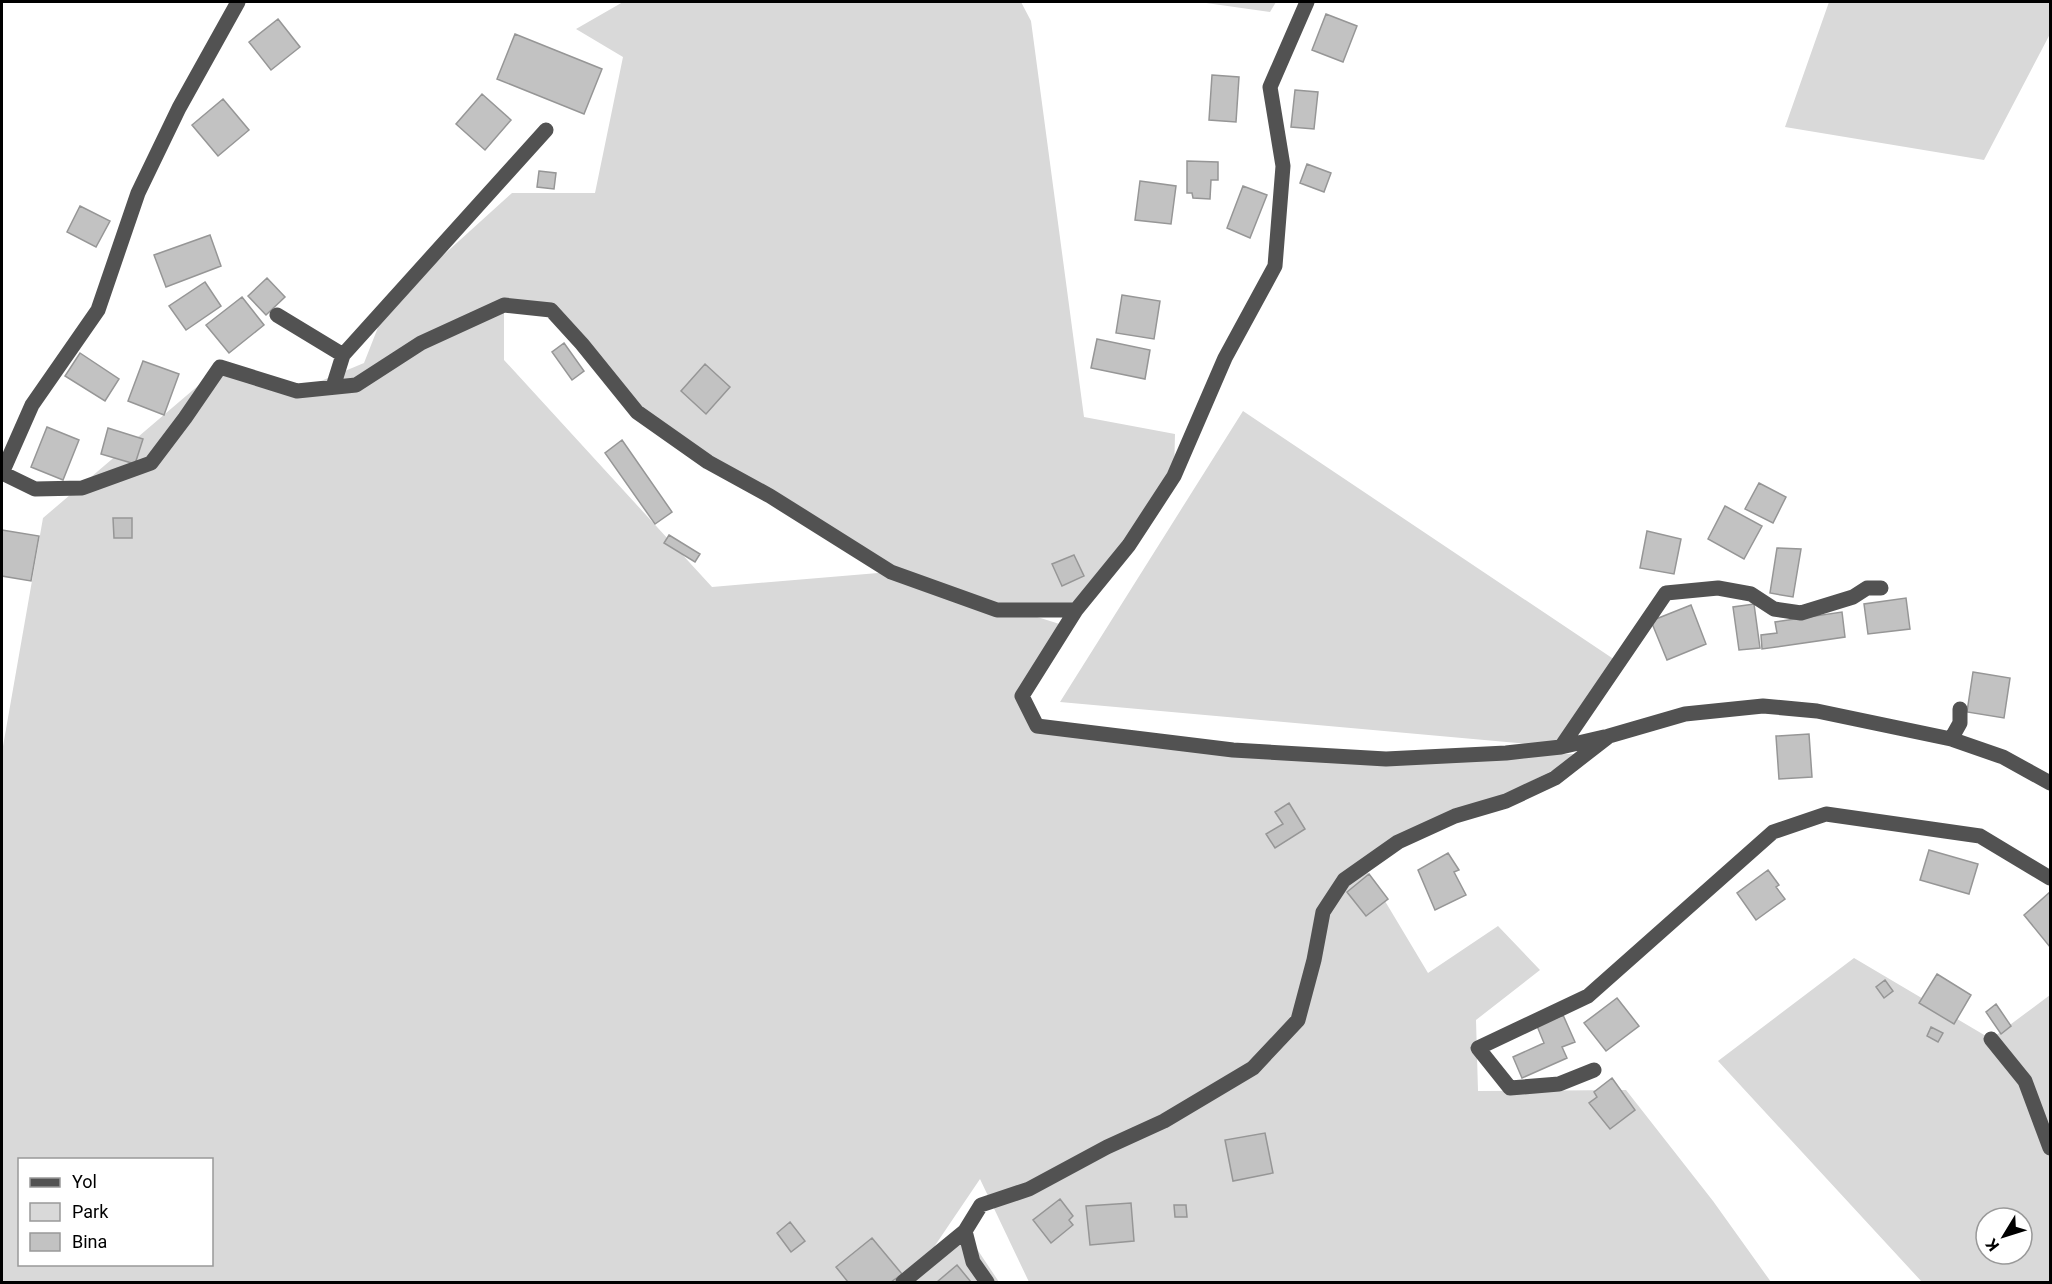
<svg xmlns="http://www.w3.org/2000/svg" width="2052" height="1284" viewBox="0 0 2052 1284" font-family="Roboto,sans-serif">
  <rect width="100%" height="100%" fill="#fff"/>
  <path fill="#d9d9d9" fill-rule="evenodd" d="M 623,2 L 1021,2 L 1031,21 L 1084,417 L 1175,434 L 1174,476 L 1076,610 L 1018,611 L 1066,626 L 1022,696 L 1037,725 L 1297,754 L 1585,754 L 1364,866 L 1428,973 L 1498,926 L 1540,970 L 1476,1020 L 1478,1091 L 1626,1090 L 1713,1201 L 1771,1282 L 1029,1282 L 980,1179 L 934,1247 L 965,1231 L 999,1282 L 2,1282 L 2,752 L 43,518 L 220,367 L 297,391 L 364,363 L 386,307 L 512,193 L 595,193 L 623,57 L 576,29 ZM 504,306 L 551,310 L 637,412 L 890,572 L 712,587 L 504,360 ZM 20,1160 L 212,1160 L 212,1264 L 20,1264 Z
    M 1199,2 L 1276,2 L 1270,12 Z
    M 1829,2 L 2050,2 L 2050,34 L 1984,160 L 1785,127 Z
    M 1243,411 L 1618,662 L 1561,747 L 1060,702 Z
    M 1854,958 L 1991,1039 L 2050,995 L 2050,1282 L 1922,1282 L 1718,1061 ZM 1986,1218 L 2022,1218 L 2022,1254 L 1986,1254 Z"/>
  <path fill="#c2c2c2" stroke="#969696" stroke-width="1.5" d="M 1326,14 L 1357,26 L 1343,62 L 1312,50 Z
    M 278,19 L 300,47 L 271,70 L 249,42 Z
    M 515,34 L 602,69 L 584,114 L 497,79 Z
    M 1212,75 L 1239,77 L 1236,122 L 1209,120 Z
    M 1295,90 L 1318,92 L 1314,129 L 1291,127 Z
    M 482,94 L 511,120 L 485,150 L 456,124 Z
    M 223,99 L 249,130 L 218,156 L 192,125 Z
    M 1187,161 L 1218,162 L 1218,180 L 1211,180 L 1210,199 L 1193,198 L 1192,193 L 1187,193 Z
    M 1307,164 L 1331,173 L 1324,192 L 1300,183 Z
    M 539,171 L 556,173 L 554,189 L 537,187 Z
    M 1140,181 L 1176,186 L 1171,224 L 1135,220 Z
    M 1243,186 L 1267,195 L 1250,238 L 1227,228 Z
    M 80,206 L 110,221 L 96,247 L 67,232 Z
    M 210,235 L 221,266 L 166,287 L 154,255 Z
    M 267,278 L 285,297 L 266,315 L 248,296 Z
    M 205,282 L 221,306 L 186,330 L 169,306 Z
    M 1122,295 L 1160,301 L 1154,339 L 1116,333 Z
    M 242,297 L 264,325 L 229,353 L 206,325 Z
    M 1097,339 L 1150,350 L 1145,379 L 1091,368 Z
    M 564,343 L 584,371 L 572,380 L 552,352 Z
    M 80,353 L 119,379 L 105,401 L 65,376 Z
    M 143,361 L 179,374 L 164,415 L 128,401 Z
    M 705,364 L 730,387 L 706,414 L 681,391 Z
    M 47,427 L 79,440 L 63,480 L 31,467 Z
    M 108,428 L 143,439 L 135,464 L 101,454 Z
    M 622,440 L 672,512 L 655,524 L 605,453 Z
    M 1759,483 L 1786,497 L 1773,523 L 1745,509 Z
    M 1725,506 L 1762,526 L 1744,559 L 1708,539 Z
    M 113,518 L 132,518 L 132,538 L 114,538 Z
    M 2,530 L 39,536 L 31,581 L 2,576 Z
    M 1647,531 L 1681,539 L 1674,574 L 1640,568 Z
    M 669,535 L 700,554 L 695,562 L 664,543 Z
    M 1777,548 L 1801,549 L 1793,597 L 1770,593 Z
    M 1074,555 L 1084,576 L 1062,586 L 1052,564 Z
    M 1906,598 L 1910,629 L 1868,634 L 1864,604 Z
    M 1754,604 L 1760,648 L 1739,650 L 1733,607 Z
    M 1691,605 L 1706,644 L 1667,660 L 1651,621 Z
    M 1842,612 L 1845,637 L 1762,649 L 1761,635 L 1777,633 L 1775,622 Z
    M 1973,672 L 2010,678 L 2004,718 L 1967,712 Z
    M 1809,734 L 1812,777 L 1779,779 L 1776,736 Z
    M 1289,803 L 1305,829 L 1275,848 L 1266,834 L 1283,824 L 1275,812 Z
    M 1929,850 L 1978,864 L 1969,894 L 1920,880 Z
    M 1448,853 L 1459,870 L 1454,872 L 1466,895 L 1435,910 L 1418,870 Z
    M 1768,870 L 1779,885 L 1776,887 L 1785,899 L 1756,920 L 1737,893 Z
    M 1369,874 L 1388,899 L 1366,916 L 1347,892 Z
    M 2050,892 L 2050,947 L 2024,915 Z
    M 1937,974 L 1971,995 L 1954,1024 L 1919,1003 Z
    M 1885,980 L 1893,991 L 1884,998 L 1876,987 Z
    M 1617,998 L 1639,1026 L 1606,1051 L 1584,1023 Z
    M 1996,1004 L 2011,1026 L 2001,1034 L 1986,1012 Z
    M 1563,1015 L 1575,1042 L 1562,1047 L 1567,1058 L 1522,1078 L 1513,1057 L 1544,1043 L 1537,1026 Z
    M 1931,1027 L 1943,1033 L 1938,1042 L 1927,1036 Z
    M 1612,1078 L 1635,1110 L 1610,1129 L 1589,1103 L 1597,1097 L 1594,1092 Z
    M 1265,1133 L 1273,1173 L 1233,1181 L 1225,1140 Z
    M 1060,1199 L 1073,1216 L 1069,1220 L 1073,1225 L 1051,1243 L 1033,1220 Z
    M 1131,1203 L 1134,1241 L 1090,1245 L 1086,1206 Z
    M 1174,1205 L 1186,1205 L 1187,1217 L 1175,1217 Z
    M 790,1222 L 805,1241 L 791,1252 L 777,1233 Z
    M 872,1238 L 902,1274 L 891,1282 L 848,1282 L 836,1267 Z
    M 957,1265 L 971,1282 L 937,1282 Z"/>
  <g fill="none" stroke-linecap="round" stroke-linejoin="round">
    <path stroke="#525252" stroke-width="15" d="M 238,2 L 179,108 L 138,193 L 98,310 L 32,405 L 2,473 L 35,489 L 82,488 L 151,463 L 185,418 L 220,367 L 297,391 L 356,385 L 421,343 L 504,305 L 551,310 L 582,344 L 637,412 L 708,462 L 770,496 L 891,572 L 997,610 L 1076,610 L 1129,545 L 1174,476 L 1225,358 L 1275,266 L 1283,166 L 1270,87 L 1307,2
      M 277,315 L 343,355
      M 333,387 L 343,355 L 546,130
      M 1076,610 L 1022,696 L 1037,726 L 1233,750 L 1386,759 L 1506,753 L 1561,747 L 1604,737
      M 1951,739 L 1960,723 L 1960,709
      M 1561,747 L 1666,593 L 1718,588 L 1751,594 L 1774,609 L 1801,613 L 1853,597 L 1867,588 L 1881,588
      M 1991,1039 L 2025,1081 L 2050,1148
      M 1594,1070 L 1559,1084 L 1510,1088 L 1478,1048 L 1588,996 L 1773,832 L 1826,814 L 1980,836 L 2050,878
      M 903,1282 L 965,1231
      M 987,1282 L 973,1262 L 965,1231 L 981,1205 L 1029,1189 L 1107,1147 L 1164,1121 L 1253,1068 L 1298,1020 L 1314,960 L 1323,912 L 1344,880 L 1398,842 L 1455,816 L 1506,801 L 1555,778 L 1609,736 L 1685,714 L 1763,706 L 1817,711 L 1951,739 L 2003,757 L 2050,783"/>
  </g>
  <rect width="2052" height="1284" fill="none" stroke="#000000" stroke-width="6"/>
  <rect x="18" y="1158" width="195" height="108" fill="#ffffff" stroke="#999999" stroke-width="1.5"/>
  <rect x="30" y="1178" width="30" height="9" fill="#525252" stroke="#999999" stroke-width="1.5"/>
  <text x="72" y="1188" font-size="18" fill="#000000">Yol</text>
  <rect x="30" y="1203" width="30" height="18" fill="#d9d9d9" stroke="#999999" stroke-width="1.5"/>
  <text x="72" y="1218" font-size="18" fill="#000000">Park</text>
  <rect x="30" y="1233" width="30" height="18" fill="#c2c2c2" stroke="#999999" stroke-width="1.5"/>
  <text x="72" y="1248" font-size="18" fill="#000000">Bina</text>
  <g transform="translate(2004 1236) rotate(232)"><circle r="28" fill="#ffffff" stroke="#999999" stroke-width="1.5"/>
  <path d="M0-4.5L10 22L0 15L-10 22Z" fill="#000000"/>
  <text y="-9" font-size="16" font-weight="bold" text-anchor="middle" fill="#000000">K</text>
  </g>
</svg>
